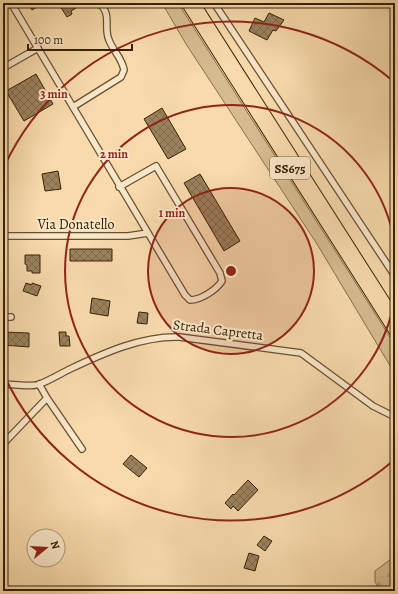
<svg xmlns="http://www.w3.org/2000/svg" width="398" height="594" viewBox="0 0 398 594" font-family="Alegreya,serif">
  <defs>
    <pattern id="forest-firs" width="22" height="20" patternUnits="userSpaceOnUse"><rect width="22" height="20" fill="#d7bb90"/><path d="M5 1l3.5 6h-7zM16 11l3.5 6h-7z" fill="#b9a07b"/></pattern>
    <pattern id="building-cross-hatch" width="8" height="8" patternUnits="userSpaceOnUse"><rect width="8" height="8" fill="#9b825d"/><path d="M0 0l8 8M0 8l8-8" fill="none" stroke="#7f6a4b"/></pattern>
  </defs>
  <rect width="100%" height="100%" fill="#f8daac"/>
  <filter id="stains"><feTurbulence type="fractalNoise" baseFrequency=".005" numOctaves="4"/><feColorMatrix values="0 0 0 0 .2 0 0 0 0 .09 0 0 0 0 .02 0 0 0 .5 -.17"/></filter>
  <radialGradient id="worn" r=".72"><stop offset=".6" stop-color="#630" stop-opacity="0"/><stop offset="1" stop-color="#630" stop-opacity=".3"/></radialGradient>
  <path fill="#d7bb90" stroke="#876e4c" d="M 162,3 L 178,3 L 395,345 L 395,374 L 317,244 L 186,44 Z"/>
  <path fill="url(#forest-firs)" stroke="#876e4c" d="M 395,556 L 395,591 L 381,591 L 375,582 L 375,571 Z"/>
  <path fill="url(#building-cross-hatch)" stroke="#372207" d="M 28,3 L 43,3 L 32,10 Z
    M 58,3 L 73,3 L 76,8 L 71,11 L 72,14 L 67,17 Z
    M 269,13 L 284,20 L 276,31 L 273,30 L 267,40 L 249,31 L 255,18 L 264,22 Z
    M 36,74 L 53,104 L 24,121 L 6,91 Z
    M 162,108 L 186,149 L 168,159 L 144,119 Z
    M 58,171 L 61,189 L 45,191 L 42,174 Z
    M 200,174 L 240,241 L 224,251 L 184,183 Z
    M 70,249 L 112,249 L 112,261 L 70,261 Z
    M 25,255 L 40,255 L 40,273 L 32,273 L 32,271 L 27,271 L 27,265 L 25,264 Z
    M 26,283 L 32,285 L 32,283 L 41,286 L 37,296 L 23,291 Z
    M 92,298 L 110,301 L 108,316 L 90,313 Z
    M 139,312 L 148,313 L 147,324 L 137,323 Z
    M 3,332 L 29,333 L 29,347 L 3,345 Z
    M 59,332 L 66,332 L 66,336 L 69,336 L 70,346 L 60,346 Z
    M 131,455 L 147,468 L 139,477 L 123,464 Z
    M 248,480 L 258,490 L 238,511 L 233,506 L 231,509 L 225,503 L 233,494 L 234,495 Z
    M 264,536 L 272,541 L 265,551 L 257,545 Z
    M 249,553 L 259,556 L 255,571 L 244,568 Z"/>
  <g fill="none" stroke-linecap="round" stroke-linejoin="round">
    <g stroke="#675030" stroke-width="8">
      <path id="minor" d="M 11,3 L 185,295 L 190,300 C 201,300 216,290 222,281 L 220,273 L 156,166 L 119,187
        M 214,3 L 395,276
        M 3,68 L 38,48
        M 73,107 L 121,77 L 124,70 C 122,58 113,51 109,40 C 103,27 113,13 98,3
        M 3,236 L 128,236 L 148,233
        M 3,317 L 11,317
        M 3,384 C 14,384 29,388 40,384 C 50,380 60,374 70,369 C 104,353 141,336 179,337 L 301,353 L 373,406 L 395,417
        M 39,384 L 47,398 L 82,449
        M 3,444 L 47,398"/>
    </g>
    <g stroke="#372207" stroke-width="11">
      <path id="trunk" d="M 186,3 L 395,333
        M 195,3 L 395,317"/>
    </g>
    <use href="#minor" stroke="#fae7c9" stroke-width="5.5"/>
    <use href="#trunk" stroke="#f8daac" stroke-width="9"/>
  </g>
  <circle cx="231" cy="271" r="83" fill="#8f2418" fill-opacity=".12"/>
  <g fill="none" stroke="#8f2418" stroke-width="2">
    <circle cx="231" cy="271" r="83"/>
    <path d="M395 297A166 166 0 1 1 395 245"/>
    <path d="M393 461A250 250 0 0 1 4 375M4 167A250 250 0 0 1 393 81"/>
  </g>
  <g text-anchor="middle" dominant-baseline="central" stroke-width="4" stroke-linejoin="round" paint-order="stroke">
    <rect fill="#fae7c9" stroke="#725d41" stroke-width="1" x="270" y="157" width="40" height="22" rx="3"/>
    <g font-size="13" font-weight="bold" fill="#372207">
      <text x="290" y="168">SS675</text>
    </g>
    <g font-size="14" fill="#372207" stroke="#fae7c9">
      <text x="76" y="224">Via Donatello</text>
      <text transform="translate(218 330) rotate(7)">Strada Capretta</text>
    </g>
  </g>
  <circle cx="231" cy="271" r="6" fill="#8f2418" stroke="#fae7c9" stroke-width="2"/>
  <g font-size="12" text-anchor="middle" font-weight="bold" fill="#8f2418" stroke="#fae7c9" stroke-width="4" stroke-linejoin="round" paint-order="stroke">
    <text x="54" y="98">3 min</text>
    <text x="114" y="158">2 min</text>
    <text x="172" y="217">1 min</text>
  </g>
  <rect width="398" height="594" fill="none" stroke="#f8daac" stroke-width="16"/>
  <rect x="4" y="4" width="390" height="586" fill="none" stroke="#372207" stroke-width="2"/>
  <rect x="8" y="8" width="382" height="578" fill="none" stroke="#372207"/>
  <g transform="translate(46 548) rotate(72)"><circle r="19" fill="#fae7c9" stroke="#ac987b"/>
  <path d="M0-3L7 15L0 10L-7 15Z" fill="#8f2418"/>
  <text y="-6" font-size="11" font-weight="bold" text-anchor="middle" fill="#372207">N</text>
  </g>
  <path d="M28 44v6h104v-6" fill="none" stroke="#372207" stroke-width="2"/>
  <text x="34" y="44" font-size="12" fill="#372207" stroke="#fae7c9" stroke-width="3" paint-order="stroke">100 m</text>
  <rect width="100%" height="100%" filter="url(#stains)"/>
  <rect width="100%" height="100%" fill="url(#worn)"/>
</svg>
